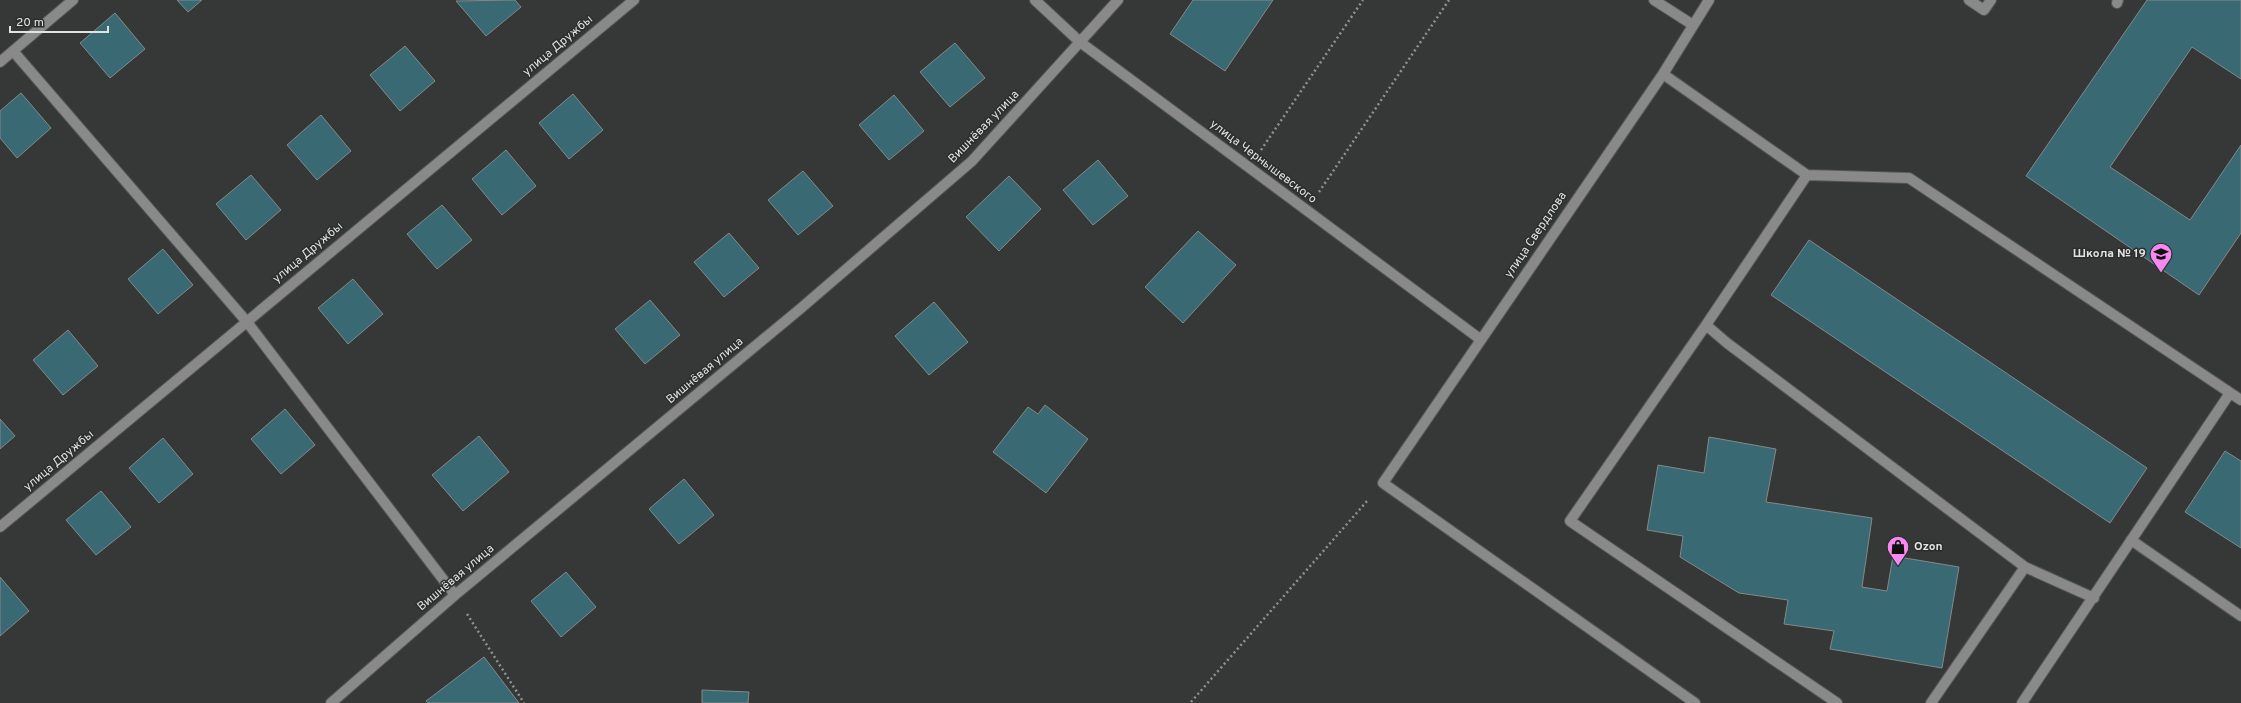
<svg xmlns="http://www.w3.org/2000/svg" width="2241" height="703" viewBox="0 0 2241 703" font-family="Overpass,sans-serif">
  <rect width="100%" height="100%" fill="#353837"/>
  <path fill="#396a74" stroke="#858889" d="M 177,0 L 202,0 L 188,12 Z
    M 515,0 L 521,7 L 486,36 L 456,1 Z
    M 1193,0 L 1273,0 L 1225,71 L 1170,34 Z
    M 2147,0 L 2241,0 L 2241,79 L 2192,47 L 2110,167 L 2190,220 L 2241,145 L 2241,233 L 2199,295 L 2026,176 Z
    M 115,13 L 145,49 L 110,78 L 80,43 Z
    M 955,43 L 985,78 L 950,107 L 920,72 Z
    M 405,46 L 435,81 L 400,111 L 370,75 Z
    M 21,93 L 51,128 L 17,158 L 0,138 L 0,111 Z
    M 573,94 L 603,130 L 569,159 L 539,123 Z
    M 894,95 L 924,131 L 889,160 L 859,125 Z
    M 321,115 L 351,151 L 317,180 L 287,145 Z
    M 506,150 L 536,186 L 502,215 L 472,179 Z
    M 1098,160 L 1128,196 L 1093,225 L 1063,190 Z
    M 803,171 L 833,206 L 798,235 L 768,200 Z
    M 251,175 L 281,210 L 246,240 L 216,204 Z
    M 1009,176 L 1041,209 L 999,251 L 966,217 Z
    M 442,205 L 472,240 L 437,269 L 407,234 Z
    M 1198,231 L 1236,265 L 1183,323 L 1145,287 Z
    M 729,233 L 759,268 L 724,297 L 694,262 Z
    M 1809,240 L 2147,468 L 2110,523 L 1771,295 Z
    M 163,249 L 193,285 L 158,314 L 128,279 Z
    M 353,279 L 383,314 L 348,344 L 318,308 Z
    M 650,300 L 680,335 L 645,364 L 615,329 Z
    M 934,302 L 968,342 L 929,375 L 895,336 Z
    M 68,330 L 98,366 L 63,395 L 33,360 Z
    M 1045,405 L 1088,439 L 1046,493 L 993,452 L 1028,407 L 1038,414 Z
    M 285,409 L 315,445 L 281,474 L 251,439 Z
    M 0,419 L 15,436 L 0,449 Z
    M 479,436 L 509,472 L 463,511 L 432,475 Z
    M 1709,437 L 1776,449 L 1766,502 L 1872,518 L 1862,587 L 1887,591 L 1893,556 L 1959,567 L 1942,668 L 1830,649 L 1834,631 L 1784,624 L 1788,600 L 1739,593 L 1680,557 L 1683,536 L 1647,530 L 1658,465 L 1704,473 Z
    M 163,438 L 193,474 L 159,503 L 129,468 Z
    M 2225,451 L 2241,461 L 2241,548 L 2185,512 Z
    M 684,479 L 714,515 L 679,544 L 649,509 Z
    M 101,491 L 131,527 L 96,555 L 66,520 Z
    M 566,572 L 596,607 L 561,637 L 531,601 Z
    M 0,577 L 29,611 L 0,636 Z
    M 484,657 L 519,703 L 428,703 L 426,701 Z
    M 702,690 L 749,692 L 748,703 L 702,703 Z"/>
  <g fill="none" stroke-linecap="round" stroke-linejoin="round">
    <g stroke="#545756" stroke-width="12">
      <path id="minor" d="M 1035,0 L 1080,42 L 1480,339
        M 1654,0 L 1693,25
        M 1969,0 L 1984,10 L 1991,0
        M 2117,3 L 2118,0
        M 13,51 L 247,322 L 455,595
        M 0,62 L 73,0
        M 1663,74 L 1807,175 L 1706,325 L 1727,343 L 2025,567 L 2094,598
        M 1807,175 L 1909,178 L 2241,400
        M 1706,325 L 1570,521 L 1837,703
        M 0,527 L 634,0
        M 2131,540 L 2241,616
        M 331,703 L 455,595 L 800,309 L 972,161 L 1118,0
        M 1695,703 L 1383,483 L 1663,74 L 1709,0
        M 1931,703 L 2025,567
        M 2022,703 L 2230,393"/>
    </g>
    <path stroke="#909292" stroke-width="2.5" stroke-dasharray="2 3" stroke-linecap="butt" d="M 1261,150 L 1363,0
      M 1319,192 L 1449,0
      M 467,614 L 524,703
      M 1191,702 L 1368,500"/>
    <use href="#minor" stroke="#888988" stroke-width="10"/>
  </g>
  <defs>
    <g id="school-pin" transform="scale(1.15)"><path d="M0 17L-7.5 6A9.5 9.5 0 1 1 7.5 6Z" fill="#f589ef" stroke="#2b2e2d"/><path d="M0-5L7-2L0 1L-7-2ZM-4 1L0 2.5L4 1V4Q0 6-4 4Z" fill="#111"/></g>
    <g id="shop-pin" transform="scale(1.15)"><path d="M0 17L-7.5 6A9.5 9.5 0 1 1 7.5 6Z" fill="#f589ef" stroke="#2b2e2d"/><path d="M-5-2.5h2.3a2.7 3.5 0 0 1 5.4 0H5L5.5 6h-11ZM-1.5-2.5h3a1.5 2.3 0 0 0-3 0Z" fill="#111"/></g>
  </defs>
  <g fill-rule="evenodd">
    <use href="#school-pin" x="2161" y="254"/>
    <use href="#shop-pin" x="1898" y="547"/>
  </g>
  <g text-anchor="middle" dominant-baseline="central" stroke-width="3" stroke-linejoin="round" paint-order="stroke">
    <g font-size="12" fill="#e1e3e3" stroke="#2b2e2d">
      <text transform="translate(558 46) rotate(-40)">улица Дружбы</text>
      <text transform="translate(984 127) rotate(-46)">Вишнёвая улица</text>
      <text transform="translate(1263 162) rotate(37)">улица Чернышевского</text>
      <text transform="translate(1536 235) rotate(-56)">улица Свердлова</text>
      <text transform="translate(308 253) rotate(-40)">улица Дружбы</text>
      <text transform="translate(705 371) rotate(-40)">Вишнёвая улица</text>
      <text transform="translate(59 461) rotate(-40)">улица Дружбы</text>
      <text transform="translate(456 578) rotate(-40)">Вишнёвая улица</text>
    </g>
    <g font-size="12" font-weight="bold" fill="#e1e3e3" stroke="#2b2e2d" text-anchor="end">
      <text x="2146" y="254">Школа № 19</text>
      <text x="1914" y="547" text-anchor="start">Ozon</text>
    </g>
  </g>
  <path d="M10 26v6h98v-6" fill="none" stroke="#e1e3e3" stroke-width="2"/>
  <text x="16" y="26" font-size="12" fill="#e1e3e3" stroke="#2b2e2d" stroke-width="3" paint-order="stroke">20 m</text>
</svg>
